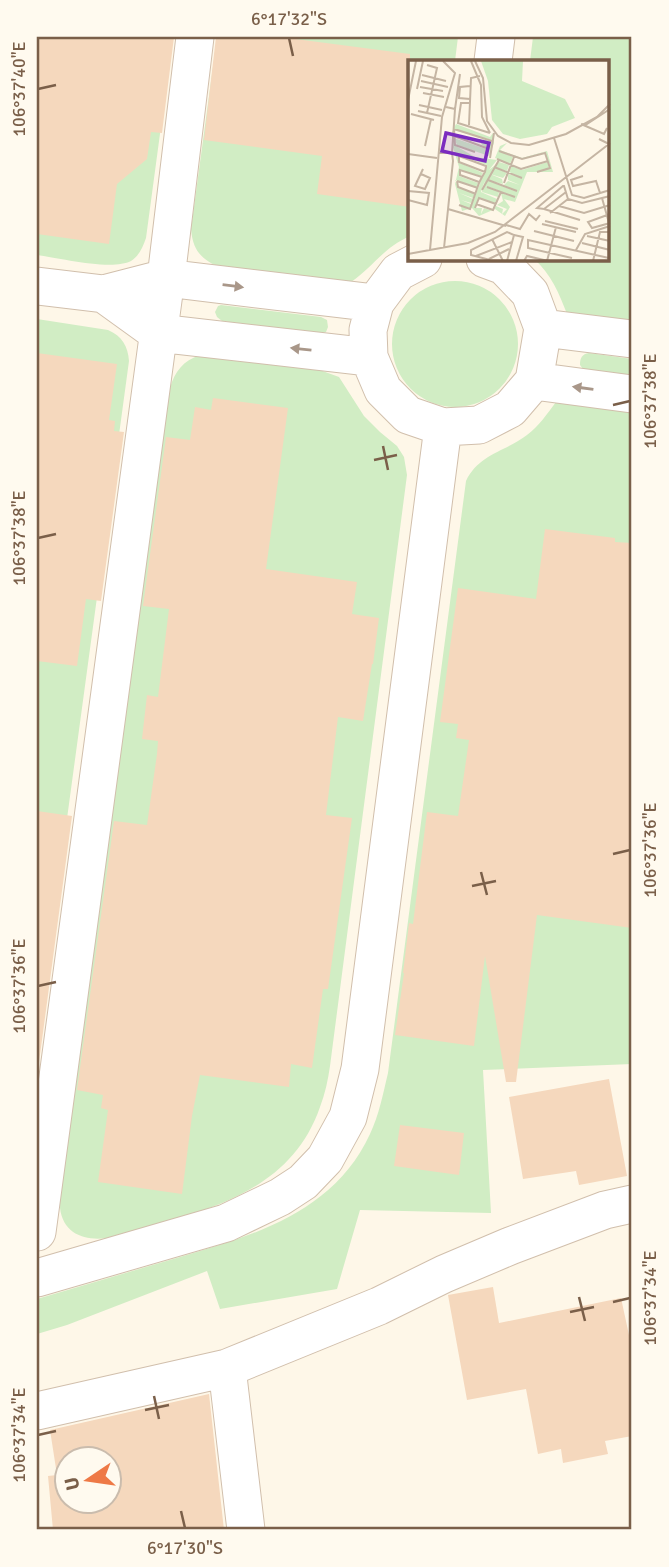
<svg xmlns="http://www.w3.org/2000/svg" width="669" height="1567" viewBox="0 0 669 1567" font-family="Signika,sans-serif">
  <rect width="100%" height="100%" fill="#fef7e8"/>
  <path fill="#d1edc4" d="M 37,37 L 173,37 L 146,238 C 143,247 139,256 131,261 C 112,271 59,258 37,255 Z
    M 217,37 L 458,37 L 455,61 L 410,61 L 410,236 C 383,248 373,267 351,282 L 221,268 C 201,259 193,251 191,229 Z
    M 533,37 L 632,37 L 632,323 L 567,314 C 559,293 551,274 534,259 L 608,259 L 608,61 L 530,61 Z
    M392 344a63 63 0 1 1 126 0a63 63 0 1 1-126 0Z
    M 221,305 L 321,317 L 327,320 L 328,327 L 326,332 L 320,334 L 222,321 L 217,317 L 215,312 L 218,306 Z
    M 37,319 L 108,330 C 122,336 128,346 129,361 L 37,1040 Z
    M 589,353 L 632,359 L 632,376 L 583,369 L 580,365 C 580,358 582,354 589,353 Z
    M 200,355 L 317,369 L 339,377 L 364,416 L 380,432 L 397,446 L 404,457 L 407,475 L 330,1066 C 328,1080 325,1094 320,1107 C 288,1200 190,1214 107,1238 C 85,1241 63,1234 60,1208 C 59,1201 61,1192 62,1185 L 170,388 C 175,371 183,361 200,355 Z
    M 556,402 L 632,412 L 632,1064 L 483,1070 L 491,1213 L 360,1210 L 337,1289 L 220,1309 L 207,1271 L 67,1325 L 37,1334 L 37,1299 C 85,1285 132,1271 180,1257 C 255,1235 334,1212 370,1134 C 379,1115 383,1094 388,1073 L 466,481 C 479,454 505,452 527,435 C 539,426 547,414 556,402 Z"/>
  <path fill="#f5d8bd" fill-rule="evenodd" d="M 37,37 L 174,37 L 162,133 L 151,132 L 147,159 L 117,184 L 109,244 L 37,234 Z
    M 216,37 L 280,37 L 410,54 L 410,207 L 317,194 L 322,156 L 204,140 Z
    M 37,353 L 117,364 L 109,420 L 115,421 L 114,431 L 124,432 L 101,601 L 86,599 L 77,666 L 37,661 Z
    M 213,398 L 288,408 L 266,569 L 357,582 L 352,614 L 379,618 L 373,664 L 372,664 L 363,721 L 338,717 L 326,815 L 352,818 L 328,989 L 323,989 L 312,1068 L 291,1064 L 289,1087 L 200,1075 L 192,1116 L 182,1194 L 98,1182 L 108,1110 L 101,1108 L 103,1095 L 77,1090 L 114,821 L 147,825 L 157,754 L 158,741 L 142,739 L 147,695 L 158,697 L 169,609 L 143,606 L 166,437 L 190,440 L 195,407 L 211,410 Z
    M 545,529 L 615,538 L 615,542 L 632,543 L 632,928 L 537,915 L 516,1082 L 506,1082 L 485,956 L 474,1046 L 395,1035 L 404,973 L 403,973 L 409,923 L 413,924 L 427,812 L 458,816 L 469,740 L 456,738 L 458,724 L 440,722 L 458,588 L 536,599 Z
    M 37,811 L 72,816 L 37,1077 Z
    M 609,1079 L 627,1176 L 579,1185 L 576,1171 L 523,1179 L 509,1097 Z
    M 400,1125 L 464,1133 L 459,1175 L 394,1166 Z
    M 493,1287 L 499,1323 L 621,1298 L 632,1349 L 632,1436 L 605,1441 L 608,1454 L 563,1463 L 561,1449 L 538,1454 L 526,1389 L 467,1400 L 448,1295 Z
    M 209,1394 L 224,1530 L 53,1530 L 48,1476 L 57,1475 L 50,1430 ZM 66,1459 L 108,1459 L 108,1501 L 66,1501 Z"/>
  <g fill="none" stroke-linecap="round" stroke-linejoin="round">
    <g stroke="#d1bfac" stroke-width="39">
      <path id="street" d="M 493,61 L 496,37
        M 423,259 L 398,272 L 375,303 L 368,330 L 369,357 L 383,390 L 408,415 L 443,427 L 479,425 L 510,409 L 534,381 L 543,328 L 530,293 L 504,266 L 485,259
        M 37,286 L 104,294 L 166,278 L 375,303
        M 104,294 L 158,333 L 369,357
        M 543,328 L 632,339
        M 534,381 L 632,394
        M 37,1232 L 166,278 L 195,37
        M 37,1278 L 226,1223 L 280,1197 L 303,1182 L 325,1159 L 348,1117 L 360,1069 L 443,427
        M 227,1368 L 246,1530
        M 37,1411 L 227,1368 L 379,1306 L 444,1274 L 510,1246 L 605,1210 L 632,1204"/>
    </g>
    <use href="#street" stroke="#fff" stroke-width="37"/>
  </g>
  <defs><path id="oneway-solid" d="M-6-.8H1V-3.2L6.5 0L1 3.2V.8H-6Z" transform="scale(1.75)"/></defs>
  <g fill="#a99789">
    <use href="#oneway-solid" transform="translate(233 286) rotate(7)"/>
    <use href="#oneway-solid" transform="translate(301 349) rotate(-174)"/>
    <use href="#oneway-solid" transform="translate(583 388) rotate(-172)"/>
  </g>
  <path fill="none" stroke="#7a5f49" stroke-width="2.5" d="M 289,38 L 293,56M 38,89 L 56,85M 613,405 L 630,401M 383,446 L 388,470M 374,460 L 397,455M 38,538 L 56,534M 613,854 L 630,850M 481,872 L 487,895M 472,886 L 496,881M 38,986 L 56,982M 579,1297 L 585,1321M 613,1302 L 630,1298M 570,1312 L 594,1307M 154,1396 L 159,1419M 145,1410 L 169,1405M 38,1435 L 56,1431M 181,1511 L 185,1528"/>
  <g transform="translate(408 60)">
    <rect width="201" height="201" fill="#fef7e8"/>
    <path d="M 73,1 L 115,1 L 114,21 L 157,39 L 167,58 L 144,67 L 139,74 L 112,79 L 95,74 L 84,60 L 80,21 ZM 48,64 L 82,77 L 85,73 L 86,83 L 81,96 L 49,85 L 46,78 L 81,90 L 73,84 L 75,79 L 84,82 L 84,80 L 45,70 L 46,83 L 48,86 L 67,97 L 89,100 L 81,110 L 91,102 L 101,105 L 99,111 L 86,107 L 99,113 L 95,118 L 82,114 L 94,119 L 95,124 L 79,120 L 109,132 L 96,125 L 100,121 L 112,125 L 100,120 L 100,114 L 115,118 L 101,112 L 103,106 L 114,110 L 140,102 L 141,108 L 129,112 L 143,108 L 137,92 L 113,99 L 91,91 L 105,97 L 102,104 L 87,98 L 92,86 L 99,83 L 92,90 L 114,98 L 139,91 L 145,112 L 119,112 L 107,142 L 96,139 L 102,147 L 97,156 L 87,149 L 71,156 L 64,148 L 54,151 L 47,124 L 51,107 L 44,84 L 44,72 ZM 51,95 L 79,105 L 62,150 L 51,145 L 62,149 L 63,144 L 53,140 L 63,143 L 65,139 L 51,133 L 65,138 L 67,134 L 50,127 L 47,120 L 69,127 L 70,123 L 51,116 L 51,110 L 73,116 L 75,113 L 50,102 ZM 77,120 L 74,132 L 90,137 L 91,132 L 79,126 L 107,137 L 93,133 L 95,141 L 89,145 L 99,149 L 94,154 L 95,149 L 88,146 L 85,151 L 76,148 L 73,154 L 74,148 L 67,148 L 71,138 L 87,143 L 89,139 L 73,132 Z" fill="#d1edc4" fill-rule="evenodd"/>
    <path fill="none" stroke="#c5b5a3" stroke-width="2" d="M 63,1 L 73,25 L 74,57 L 82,73M 67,1 L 75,18 L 79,61 L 90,76 L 103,83 L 121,85 L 158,74 L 189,57 L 202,44M 19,5 L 29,8 L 19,53M 14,15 L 38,21M 13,21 L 40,27M 62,26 L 52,27 L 51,38 L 62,39M 12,27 L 35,31M 9,29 L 15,1M 15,33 L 36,37M 0,40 L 8,1M 62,43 L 53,43 L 50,63 L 82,73M 11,45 L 34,50M 38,47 L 47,49 L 52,14M 10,51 L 33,56M 0,53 L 0,80M 3,54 L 26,60M 173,64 L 196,74 L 199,68M 61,65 L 63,18 L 72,16M 176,66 L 202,49M 46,76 L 81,89M 146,78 L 164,135 L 176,138 L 202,130M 17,86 L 23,59M 91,91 L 114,99 L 137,93 L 142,108 L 129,112M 67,92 L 47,85 L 46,69 L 84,81M 30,93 L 44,93 L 45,101 L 36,188M 44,93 L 47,49M 0,94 L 29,98M 82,98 L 86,73M 89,99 L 113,109 L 140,101M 86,107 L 114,118M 13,114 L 22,118 L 17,129 L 7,126 L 15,109M 99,115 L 96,123 L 106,97M 175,116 L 163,120 L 165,126 L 188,121 L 192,133M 80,120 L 109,131M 49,121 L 50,127 L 68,134M 49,121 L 70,128M 71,122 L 52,115 L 52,110 L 74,117M 79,127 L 107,137M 74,130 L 91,100M 0,131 L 21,133 L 19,145 L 0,140M 158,132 L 136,149 L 129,148 L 155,126 L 156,126 L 160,139 L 174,143 L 202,136M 194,138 L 201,163M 68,144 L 85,150 L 93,132M 51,145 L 62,149 L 71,123 L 74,117 L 77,112 L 78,107 L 78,106 L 51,96 L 51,102 L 77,112M 151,146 L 176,153 L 202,145M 67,148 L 71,138 L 88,144M 40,149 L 98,166M 136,149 L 172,160M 142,153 L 160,139M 202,154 L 180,162 L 184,168 L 202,163M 137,161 L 170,169M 134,164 L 168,172M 98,165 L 112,169 L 121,154 L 128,160 L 132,155M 126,171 L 166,181M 106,175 L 115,177 L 108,201M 179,176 L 202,181M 84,179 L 95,201M 174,183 L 202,190M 22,190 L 34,57 L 47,13 L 35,1M 168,190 L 177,174 L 202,166M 0,194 L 60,183 L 87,172 L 201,84 L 191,79M 68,196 L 104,182M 164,198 L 120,188 L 120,180 L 201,198M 81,199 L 101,189M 86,201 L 63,195 L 63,190 L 99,172 L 106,175 L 99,201M 116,201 L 119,196 L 140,201M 139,201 L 148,167M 185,201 L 192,172 L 202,172"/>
    <path fill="#7b2cbf" fill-opacity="0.15" stroke="#7b2cbf" stroke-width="3.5" d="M 38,73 L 81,83 L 77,101 L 34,91 Z"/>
    <rect width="201" height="201" fill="none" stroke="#7a5f49" stroke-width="3.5"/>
  </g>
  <rect width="669" height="1567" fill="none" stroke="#fffaef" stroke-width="77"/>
  <g transform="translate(88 1480) rotate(257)"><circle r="33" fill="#fffaef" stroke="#cabcad" stroke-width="2"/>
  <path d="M0-5L12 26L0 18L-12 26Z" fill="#ee7946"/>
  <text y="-10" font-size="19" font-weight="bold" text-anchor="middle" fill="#7a5f49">U</text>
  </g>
  <rect x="38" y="38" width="592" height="1490" fill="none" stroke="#7a5f49" stroke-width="2.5"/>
  <g font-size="18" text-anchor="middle" fill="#7a5f49">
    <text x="289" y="25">6°17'32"S</text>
    <text transform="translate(19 89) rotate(-90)" y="6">106°37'40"E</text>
    <text transform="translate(650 401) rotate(-90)" y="6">106°37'38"E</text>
    <text transform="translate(19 538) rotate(-90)" y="6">106°37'38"E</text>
    <text transform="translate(650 850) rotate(-90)" y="6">106°37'36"E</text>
    <text transform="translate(19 986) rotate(-90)" y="6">106°37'36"E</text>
    <text transform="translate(650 1298) rotate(-90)" y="6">106°37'34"E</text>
    <text transform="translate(19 1435) rotate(-90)" y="6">106°37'34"E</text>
    <text x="185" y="1554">6°17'30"S</text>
  </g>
</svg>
